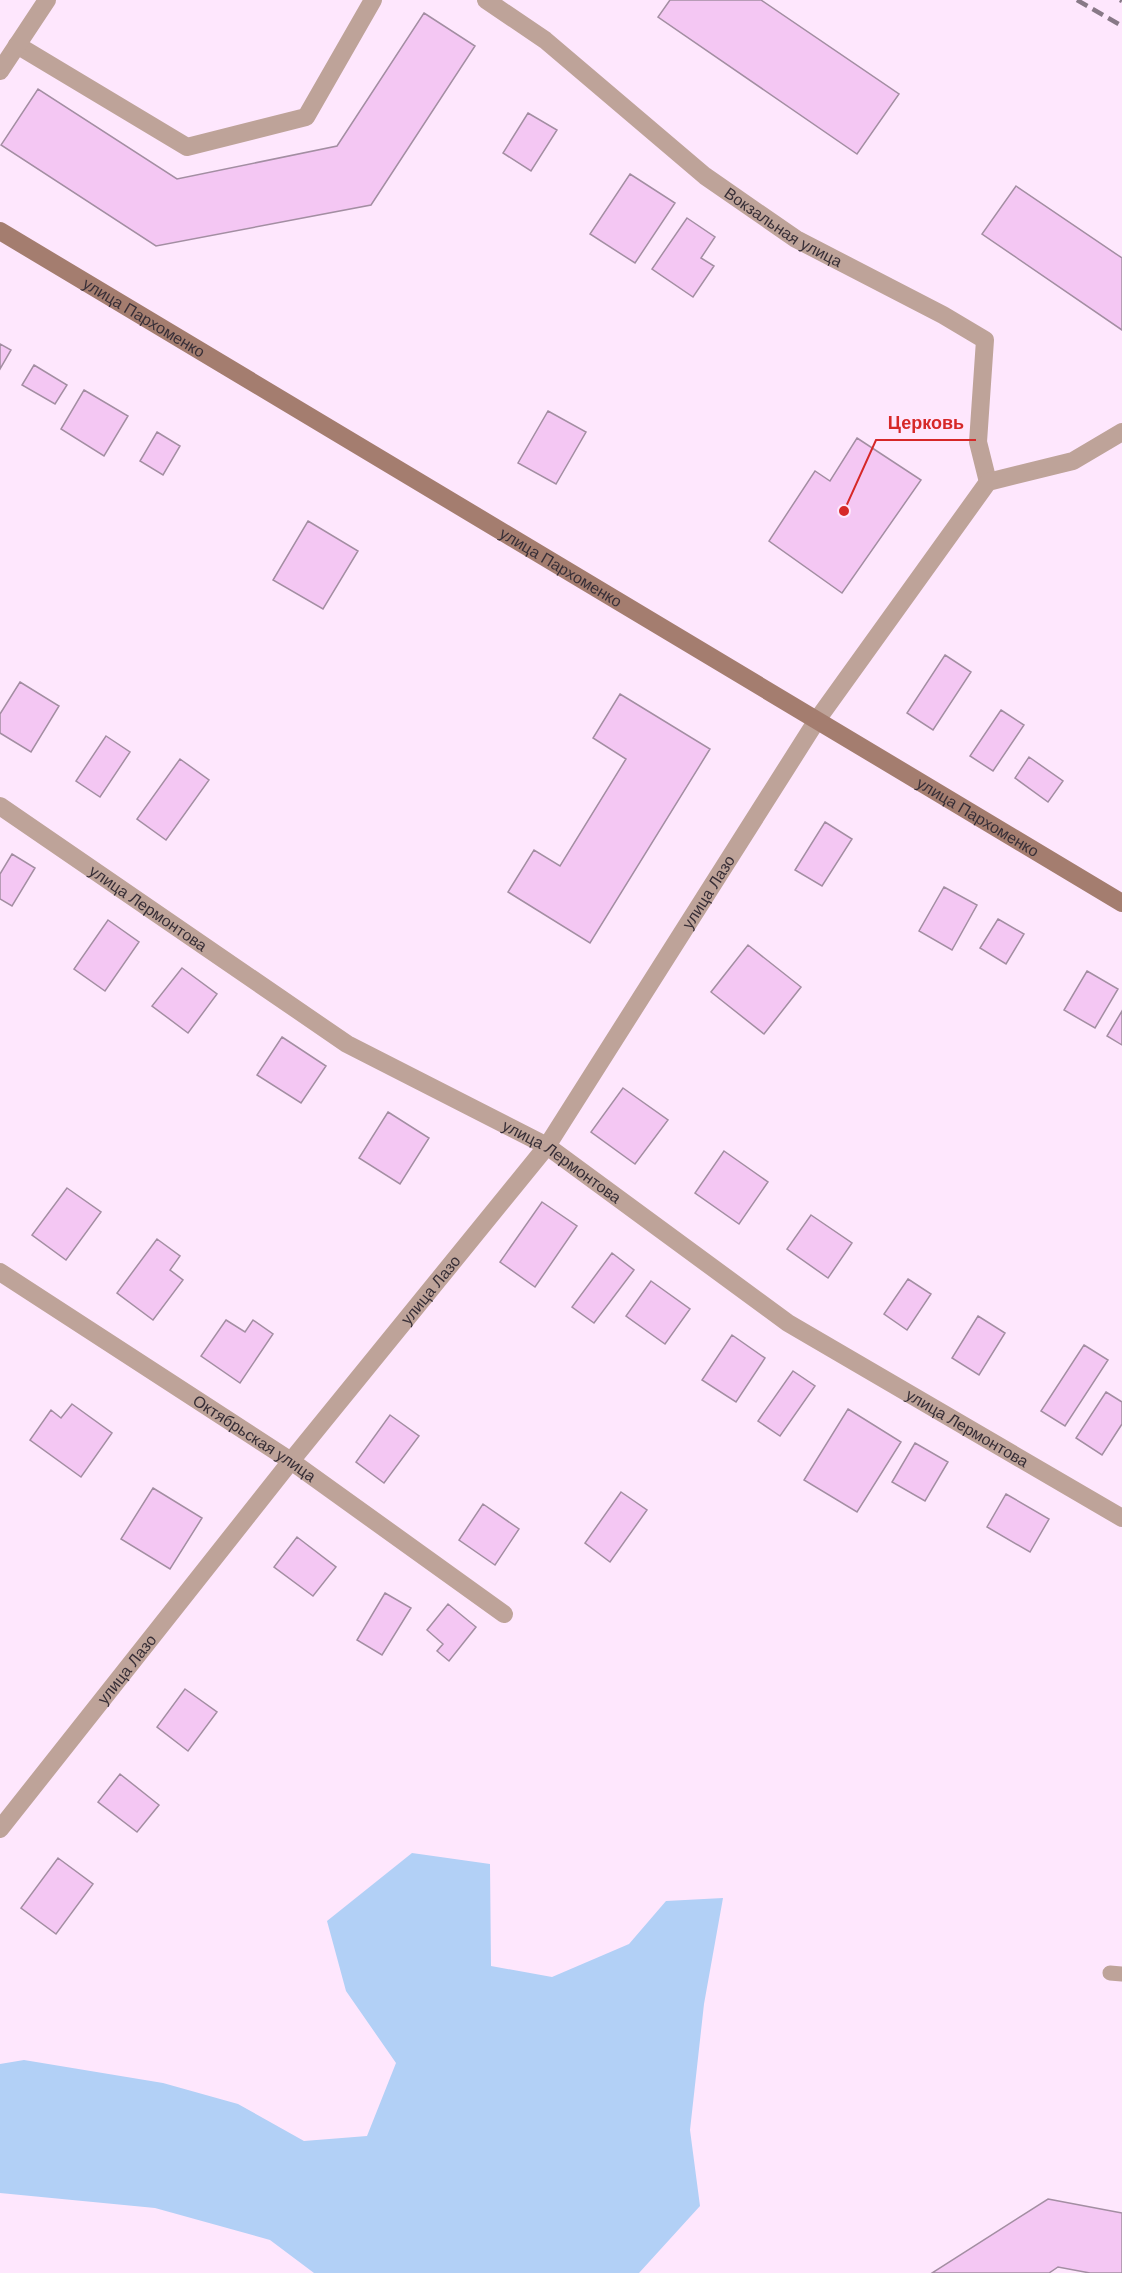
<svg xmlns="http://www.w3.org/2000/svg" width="1122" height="2273" viewBox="0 0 1122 2273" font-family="'DM Sans',sans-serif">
  <rect width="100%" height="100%" fill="#fee7fd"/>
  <path fill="#b2d0f6" d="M 412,1853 L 490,1864 L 491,1966 L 552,1977 L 629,1944 L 666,1901 L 723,1898 L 704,2004 L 690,2130 L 700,2206 L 639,2273 L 314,2273 L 270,2240 L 155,2208 L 0,2193 L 0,2064 L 24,2060 L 163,2083 L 238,2104 L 304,2141 L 367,2136 L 396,2063 L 346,1991 L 327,1921 Z"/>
  <path fill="#f4c7f3" stroke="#a38ea2" stroke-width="1.5" d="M 670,0 L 761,0 L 899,94 L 857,154 L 658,17 Z
    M 424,13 L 475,46 L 371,205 L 156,246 L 1,145 L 38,89 L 177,179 L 337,146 Z
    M 528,113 L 557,130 L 531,171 L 503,153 Z
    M 630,174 L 675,203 L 635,263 L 590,234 Z
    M 1016,186 L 1122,258 L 1122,330 L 982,234 Z
    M 687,218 L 715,237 L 701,258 L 714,266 L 693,297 L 652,269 Z
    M 0,344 L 11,350 L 0,369 Z
    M 34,365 L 67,385 L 55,404 L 22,385 Z
    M 84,390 L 128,416 L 104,456 L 61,429 Z
    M 548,411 L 586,432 L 556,484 L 518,463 Z
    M 157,432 L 180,446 L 163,475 L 140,461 Z
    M 857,438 L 921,480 L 842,593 L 769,541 L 815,471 L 830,481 Z
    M 308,521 L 358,551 L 323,609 L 273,580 Z
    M 945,655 L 971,672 L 933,730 L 907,713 Z
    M 20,682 L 59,706 L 31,752 L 0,733 L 0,714 Z
    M 620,694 L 710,749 L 590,943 L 508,892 L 534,850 L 560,866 L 626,759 L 593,738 Z
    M 1001,710 L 1024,725 L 993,771 L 970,756 Z
    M 106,736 L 130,752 L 100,797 L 76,781 Z
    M 1029,757 L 1063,781 L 1048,802 L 1015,778 Z
    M 180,759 L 209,780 L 166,840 L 137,819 Z
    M 825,822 L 852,839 L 822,886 L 795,870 Z
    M 12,854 L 35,868 L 12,906 L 0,899 L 0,874 Z
    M 944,887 L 977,905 L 952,950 L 919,931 Z
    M 998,919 L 1024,934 L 1006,964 L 980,948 Z
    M 108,920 L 139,942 L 105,991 L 74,969 Z
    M 748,945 L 801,987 L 764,1034 L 711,992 Z
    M 182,968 L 217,994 L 188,1033 L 152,1006 Z
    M 1087,971 L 1118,989 L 1095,1028 L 1064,1010 Z
    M 1122,1011 L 1122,1045 L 1107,1036 Z
    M 282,1037 L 326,1066 L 301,1103 L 257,1075 Z
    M 623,1088 L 668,1120 L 635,1164 L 591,1132 Z
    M 388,1112 L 429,1138 L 400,1184 L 359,1158 Z
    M 724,1151 L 768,1182 L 739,1224 L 695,1193 Z
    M 67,1188 L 101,1212 L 66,1260 L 32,1235 Z
    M 542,1202 L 577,1226 L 535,1287 L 500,1262 Z
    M 811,1215 L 852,1243 L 828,1278 L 787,1249 Z
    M 157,1239 L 180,1256 L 170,1270 L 183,1280 L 153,1320 L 117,1293 Z
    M 612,1253 L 634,1270 L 594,1323 L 572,1307 Z
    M 908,1279 L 931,1294 L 907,1330 L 884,1314 Z
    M 651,1281 L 690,1309 L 665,1344 L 626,1316 Z
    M 978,1316 L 1005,1333 L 979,1375 L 952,1358 Z
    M 226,1320 L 245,1332 L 253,1320 L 273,1334 L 240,1383 L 201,1356 Z
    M 732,1335 L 765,1358 L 736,1402 L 702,1380 Z
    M 1084,1345 L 1108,1360 L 1065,1426 L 1041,1411 Z
    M 793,1371 L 815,1386 L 780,1436 L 758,1421 Z
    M 1106,1392 L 1122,1402 L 1122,1424 L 1102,1455 L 1076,1438 Z
    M 72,1404 L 112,1433 L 81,1477 L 30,1440 L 51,1410 L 61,1418 Z
    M 848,1409 L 901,1442 L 857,1512 L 804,1480 Z
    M 390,1415 L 419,1436 L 384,1483 L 356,1462 Z
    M 915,1443 L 948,1462 L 925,1501 L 892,1482 Z
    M 153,1488 L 202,1518 L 170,1569 L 121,1539 Z
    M 621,1492 L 647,1510 L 610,1562 L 585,1543 Z
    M 1006,1494 L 1049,1519 L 1030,1552 L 987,1527 Z
    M 483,1504 L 519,1529 L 495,1565 L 459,1540 Z
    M 297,1537 L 336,1567 L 313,1596 L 274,1567 Z
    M 385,1593 L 411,1608 L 382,1655 L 357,1640 Z
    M 448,1604 L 476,1627 L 449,1661 L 437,1651 L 443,1644 L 427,1630 Z
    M 185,1689 L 217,1712 L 188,1751 L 157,1727 Z
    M 120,1774 L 159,1805 L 137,1832 L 98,1802 Z
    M 58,1858 L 93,1884 L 56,1934 L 21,1908 Z
    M 1048,2199 L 1122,2213 L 1122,2273 L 1090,2273 L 1058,2267 L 1049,2273 L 932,2273 Z"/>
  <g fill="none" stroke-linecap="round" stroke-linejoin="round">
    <path stroke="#bea399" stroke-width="15" d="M 1110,1973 L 1122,1974"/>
    <g stroke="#bea399" stroke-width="18">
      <path id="s1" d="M 486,0 L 545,40 L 705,176 L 796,239 L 943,315 L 985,340 L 978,442 L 988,482"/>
      <path d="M 17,45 L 187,147 L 306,117 L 373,0"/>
      <path d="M 0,71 L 47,0"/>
      <path id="s2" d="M 0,806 L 347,1044 L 547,1146 L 788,1323 L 1122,1518"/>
      <path id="s3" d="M 0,1272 L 291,1461 L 504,1614"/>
      <path id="s4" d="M 0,1829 L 291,1461 L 547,1146 L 817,720 L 988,482 L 1073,461 L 1122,432"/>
    </g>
    <path stroke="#a47d6f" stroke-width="18" id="s5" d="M 0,231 L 1122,903"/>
    <path stroke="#887987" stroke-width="4.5" stroke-dasharray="12 6" stroke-linecap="butt" d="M 1077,0 L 1122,26
      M 1120,0 L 1122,1"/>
  </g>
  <g text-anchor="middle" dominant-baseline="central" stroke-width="6" stroke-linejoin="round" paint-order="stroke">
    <g font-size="16" fill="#382f37" stroke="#fee7fd">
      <text stroke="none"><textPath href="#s1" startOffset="375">Вокзальная улица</textPath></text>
      <text stroke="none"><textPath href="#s5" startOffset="168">улица Пархоменко</textPath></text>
      <text stroke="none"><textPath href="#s5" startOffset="654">улица Пархоменко</textPath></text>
      <text stroke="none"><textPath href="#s5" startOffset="1140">улица Пархоменко</textPath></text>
      <text stroke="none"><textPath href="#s4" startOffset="1176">улица Лазо</textPath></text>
      <text stroke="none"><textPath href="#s2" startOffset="180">улица Лермонтова</textPath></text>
      <text stroke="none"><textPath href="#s2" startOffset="666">улица Лермонтова</textPath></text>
      <text stroke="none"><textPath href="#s4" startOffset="690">улица Лазо</textPath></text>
      <text stroke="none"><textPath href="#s2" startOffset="1152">улица Лермонтова</textPath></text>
      <text stroke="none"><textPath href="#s3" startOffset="304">Октябрьская улица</textPath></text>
      <text stroke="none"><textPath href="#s4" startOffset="204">улица Лазо</textPath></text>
    </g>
  </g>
  <path fill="none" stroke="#d62828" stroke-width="2" d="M844 511L876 440H976"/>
  <circle fill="#d62828" stroke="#fee7fd" stroke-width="2" cx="844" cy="511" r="6"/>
  <g font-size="18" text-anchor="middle" font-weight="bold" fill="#d62828" stroke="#fee7fd" stroke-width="6" stroke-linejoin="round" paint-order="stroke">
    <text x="926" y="429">Церковь</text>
  </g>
</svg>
